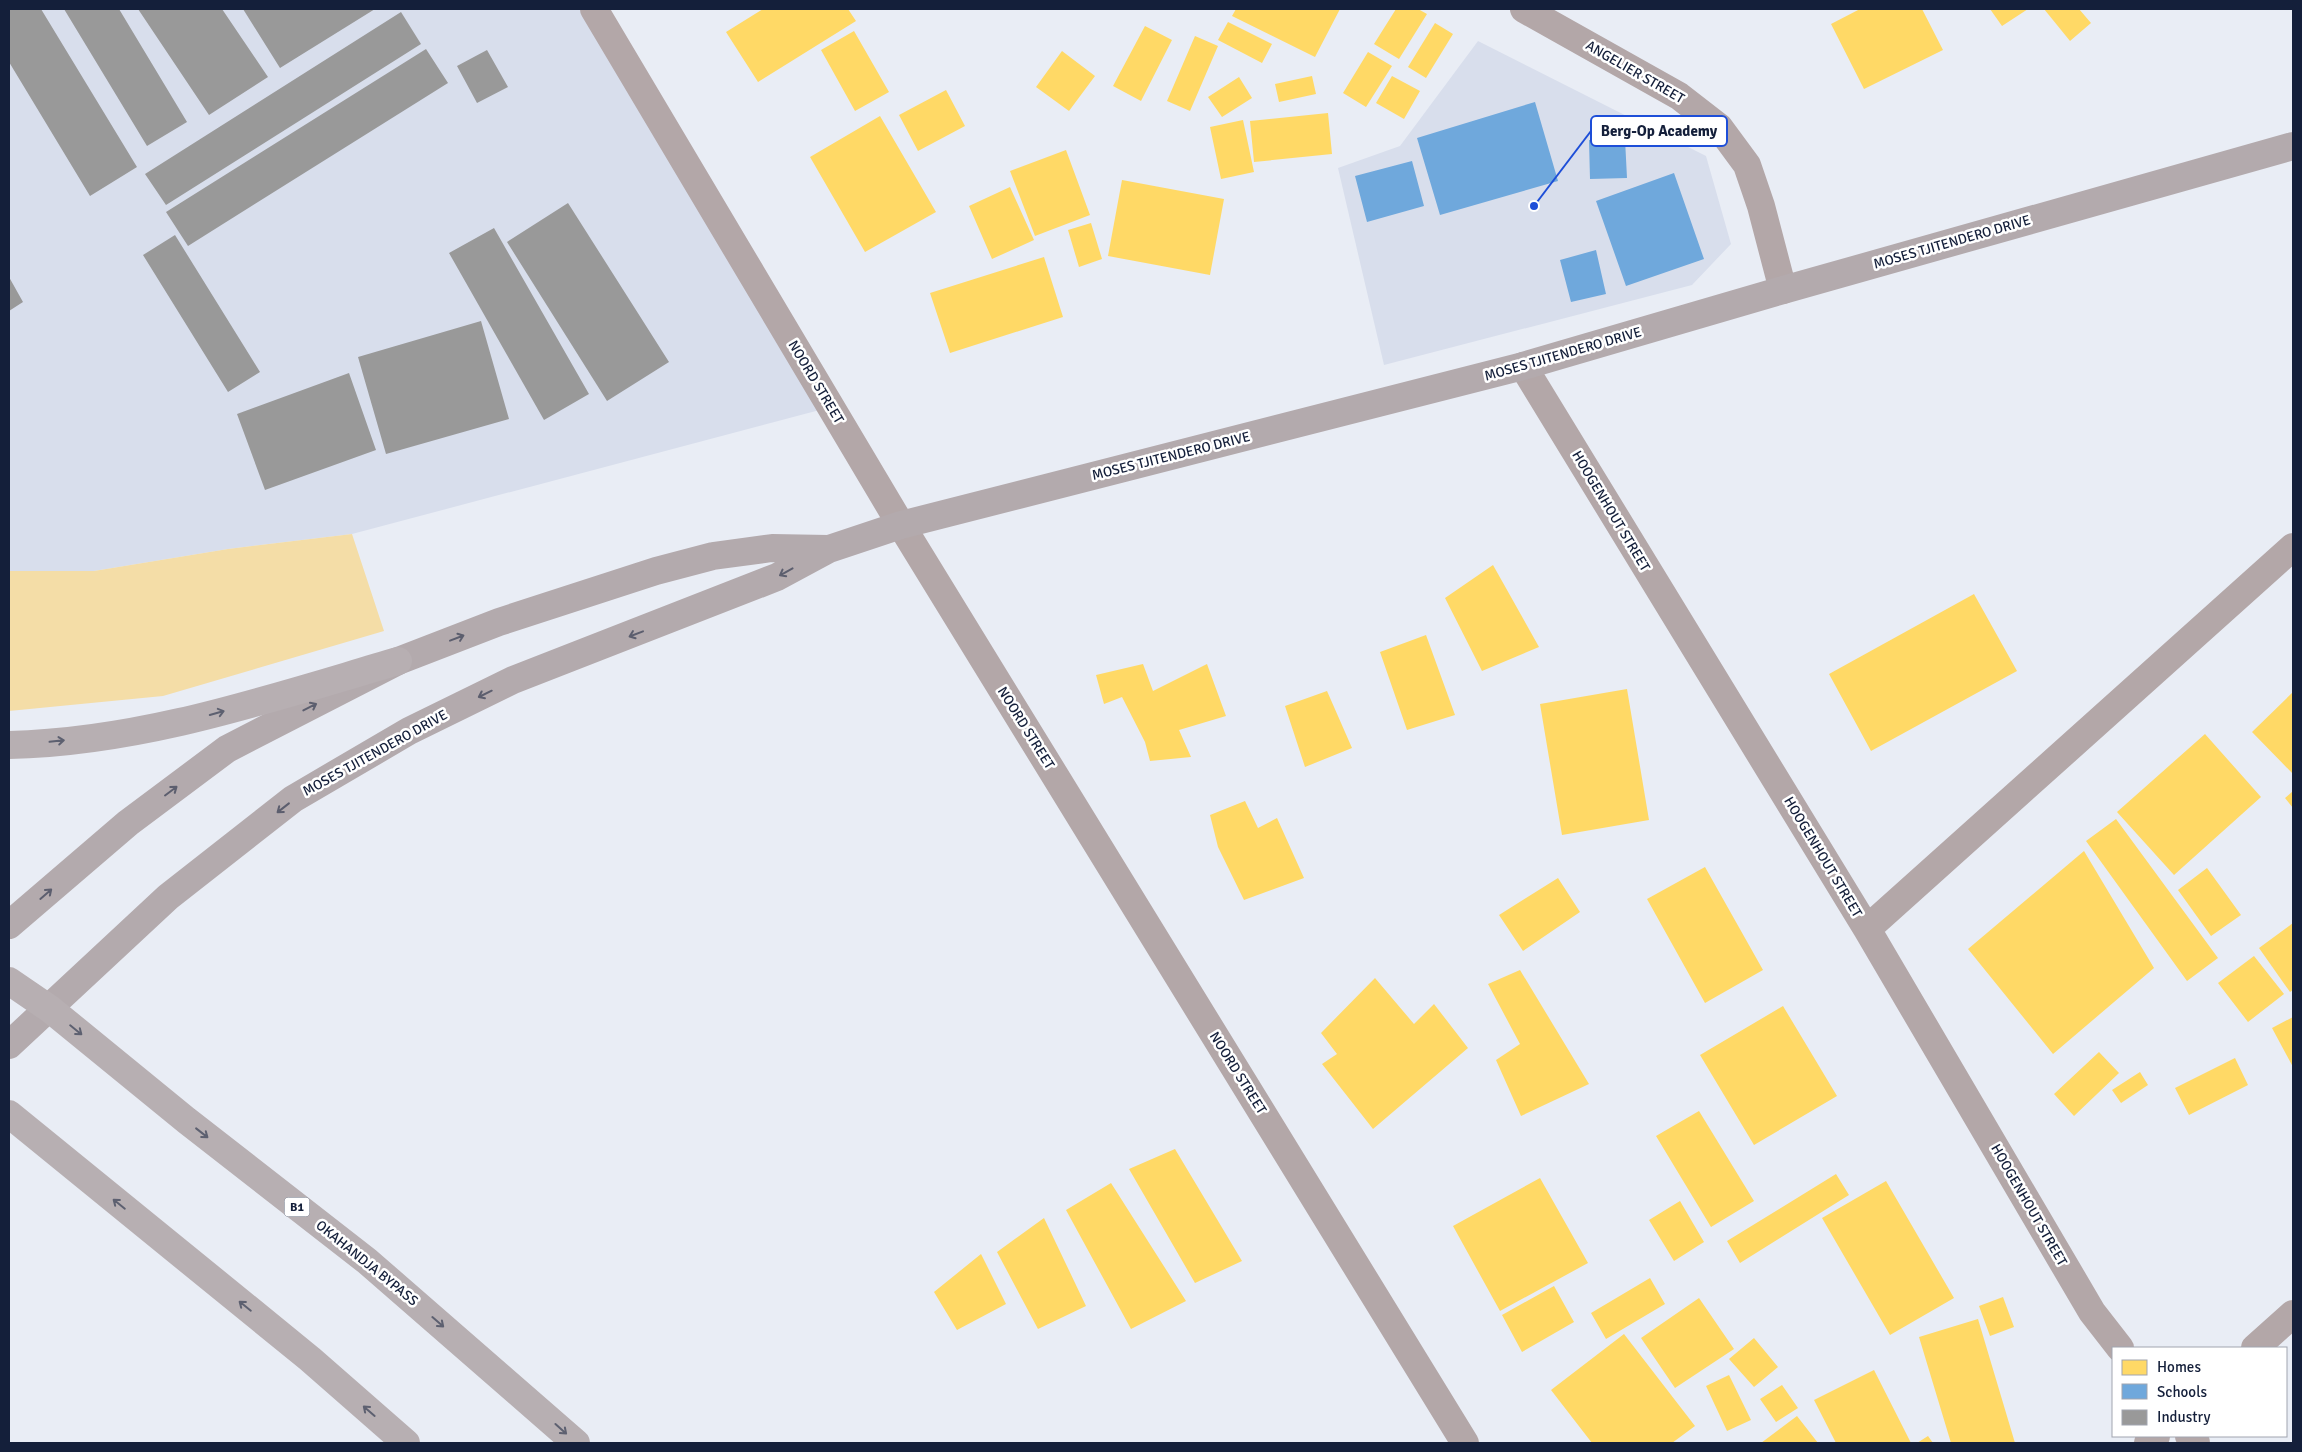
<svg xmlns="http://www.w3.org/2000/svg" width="2302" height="1452" viewBox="0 0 2302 1452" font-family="Signika,sans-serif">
  <rect width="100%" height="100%" fill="#e9edf5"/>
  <path fill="#d8deec" d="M 9,9 L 594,9 L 831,407 L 352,534 L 228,549 L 94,571 L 9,571 Z
    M 1478,41 L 1706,156 L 1731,244 L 1692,285 L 1384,365 L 1338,168 L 1400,146 Z"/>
  <path fill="#f4dda7" d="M 352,534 L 384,631 L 163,696 L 9,711 L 9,571 L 94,571 L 228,549 Z"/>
  <path fill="#ffd966" d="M 763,9 L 848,9 L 856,21 L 758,82 L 726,32 Z
    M 1236,9 L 1340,9 L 1315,57 L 1232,16 Z
    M 1396,9 L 1418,9 L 1427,14 L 1399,59 L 1374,44 Z
    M 1860,9 L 1922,9 L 1943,50 L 1864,89 L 1831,24 Z
    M 1990,9 L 2028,9 L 2002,26 Z
    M 2044,9 L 2079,9 L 2091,23 L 2070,41 Z
    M 1228,22 L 1272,44 L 1262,63 L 1218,40 Z
    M 1435,23 L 1453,34 L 1426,78 L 1408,67 Z
    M 1145,26 L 1172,40 L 1141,101 L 1113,86 Z
    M 854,31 L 889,92 L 855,111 L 821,50 Z
    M 1195,36 L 1218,46 L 1190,111 L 1167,101 Z
    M 1062,51 L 1095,76 L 1069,111 L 1036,87 Z
    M 1368,52 L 1392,66 L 1366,107 L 1343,93 Z
    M 1312,76 L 1316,94 L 1279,102 L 1275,84 Z
    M 1392,76 L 1420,91 L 1404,119 L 1376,103 Z
    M 1239,77 L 1252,98 L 1222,117 L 1208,97 Z
    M 946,90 L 965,126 L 918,151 L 899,115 Z
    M 1328,113 L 1332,154 L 1254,162 L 1250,121 Z
    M 880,116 L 936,212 L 865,252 L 810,157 Z
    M 1243,120 L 1254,172 L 1221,179 L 1210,127 Z
    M 1066,150 L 1090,215 L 1035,236 L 1010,171 Z
    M 1122,180 L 1224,199 L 1210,275 L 1108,256 Z
    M 1010,187 L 1034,240 L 992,259 L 969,206 Z
    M 1091,223 L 1102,259 L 1079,267 L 1068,230 Z
    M 1044,257 L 1063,317 L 950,353 L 930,293 Z
    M 1493,565 L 1539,647 L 1482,671 L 1445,598 Z
    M 1974,594 L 2017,671 L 1871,751 L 1829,674 Z
    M 1426,635 L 1455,715 L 1407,730 L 1380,652 Z
    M 1143,664 L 1153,691 L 1207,664 L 1226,716 L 1179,730 L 1191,757 L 1150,761 L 1145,742 L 1122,697 L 1104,704 L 1096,675 Z
    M 1627,689 L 1649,820 L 1562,835 L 1540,704 Z
    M 1327,691 L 1352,748 L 1305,767 L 1285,706 Z
    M 2293,692 L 2293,774 L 2252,732 Z
    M 2205,734 L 2261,797 L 2174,875 L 2117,812 Z
    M 2293,791 L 2293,808 L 2285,798 Z
    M 1245,801 L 1258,828 L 1277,818 L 1304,878 L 1244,900 L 1218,847 L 1210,815 Z
    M 2116,819 L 2218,958 L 2187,981 L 2086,841 Z
    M 2084,851 L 2154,968 L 2053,1054 L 1968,949 Z
    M 1705,867 L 1763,970 L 1705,1003 L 1647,899 Z
    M 2207,868 L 2241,915 L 2211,936 L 2178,890 Z
    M 1558,878 L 1580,912 L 1523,951 L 1499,915 Z
    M 2293,923 L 2293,990 L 2290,992 L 2259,948 Z
    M 2254,956 L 2284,994 L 2248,1022 L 2218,983 Z
    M 1520,970 L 1589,1084 L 1521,1116 L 1496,1060 L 1520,1044 L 1488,984 Z
    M 1375,978 L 1414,1024 L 1434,1004 L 1468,1048 L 1373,1129 L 1322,1064 L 1337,1054 L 1321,1033 Z
    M 1783,1006 L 1837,1096 L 1754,1145 L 1700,1055 Z
    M 2293,1017 L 2293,1067 L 2272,1028 Z
    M 2099,1052 L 2119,1073 L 2074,1116 L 2054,1094 Z
    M 2235,1058 L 2248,1085 L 2189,1115 L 2175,1088 Z
    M 2140,1072 L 2148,1085 L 2121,1103 L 2112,1090 Z
    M 1699,1111 L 1754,1201 L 1711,1227 L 1656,1136 Z
    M 1175,1149 L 1242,1261 L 1195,1283 L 1129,1169 Z
    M 1836,1174 L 1849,1195 L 1740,1263 L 1727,1241 Z
    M 1540,1178 L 1588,1263 L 1500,1311 L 1453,1226 Z
    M 1886,1181 L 1954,1298 L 1890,1335 L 1822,1218 Z
    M 1111,1183 L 1186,1301 L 1131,1329 L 1066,1210 Z
    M 1680,1201 L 1704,1242 L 1674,1261 L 1649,1220 Z
    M 1044,1218 L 1086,1306 L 1038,1329 L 997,1252 Z
    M 981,1254 L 1006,1304 L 957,1330 L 934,1292 Z
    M 1650,1278 L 1665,1304 L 1606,1339 L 1591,1313 Z
    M 1554,1286 L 1574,1322 L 1522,1352 L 1502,1315 Z
    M 2003,1297 L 2014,1327 L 1990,1336 L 1979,1306 Z
    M 1699,1298 L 1734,1349 L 1675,1388 L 1641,1338 Z
    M 1978,1319 L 2015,1443 L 1951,1443 L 1919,1337 Z
    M 1624,1334 L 1695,1426 L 1672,1443 L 1592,1443 L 1551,1390 Z
    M 1754,1338 L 1778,1367 L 1754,1387 L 1729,1359 Z
    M 1874,1370 L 1911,1443 L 1836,1443 L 1814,1400 Z
    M 1729,1375 L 1751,1420 L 1727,1431 L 1706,1386 Z
    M 1782,1385 L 1798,1408 L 1776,1422 L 1760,1399 Z
    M 1797,1416 L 1818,1443 L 1761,1443 Z
    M 1928,1436 L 1933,1443 L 1917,1443 Z"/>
  <path fill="#6fa8dc" d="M 1535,102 L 1558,181 L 1440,215 L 1417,138 Z
    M 1625,139 L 1627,178 L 1590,179 L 1589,140 Z
    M 1412,161 L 1424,206 L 1367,222 L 1355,176 Z
    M 1674,173 L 1704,259 L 1626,286 L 1596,201 Z
    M 1596,250 L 1606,294 L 1571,302 L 1560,260 Z"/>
  <path fill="#999" d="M 9,9 L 41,9 L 137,167 L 90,196 L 9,62 Z
    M 64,9 L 119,9 L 187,122 L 147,146 Z
    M 138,9 L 222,9 L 268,77 L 209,115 Z
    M 243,9 L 375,9 L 280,68 Z
    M 401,12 L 421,44 L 166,205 L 145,174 Z
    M 426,49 L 448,83 L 188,246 L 166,212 Z
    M 487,50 L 508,87 L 477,103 L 457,66 Z
    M 568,203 L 669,362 L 607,401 L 507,242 Z
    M 494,228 L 589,394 L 544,420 L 449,253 Z
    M 175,235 L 260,372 L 228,392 L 143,255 Z
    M 9,277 L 23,302 L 9,311 Z
    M 481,321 L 509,419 L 386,454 L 358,357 Z
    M 349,373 L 376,450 L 265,490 L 237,414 Z"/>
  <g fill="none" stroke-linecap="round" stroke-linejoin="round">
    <path stroke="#b3a7a8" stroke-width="28" d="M 594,9 L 901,525 L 1465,1443
      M 1524,9 L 1679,96 L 1719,127 L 1747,165 L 1761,206 L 1783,290
      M 1523,366 L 1867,929 L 2092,1312 L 2120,1348
      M 1867,929 L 2293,547
      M 2255,1348 L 2293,1314
      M 2189,1436 L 2196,1443
      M 2148,1443 L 2156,1436"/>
    <path stroke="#b3aaad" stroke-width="28" d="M 9,925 L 128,823 L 227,749 L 398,661 L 499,622 L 656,571 L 713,556 L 772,548 L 828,549
      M 9,1045 L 168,897 L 293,799 L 409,731 L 513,680 L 777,577 L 829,549 L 901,525 L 1523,366 L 1783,290 L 2293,146"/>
    <path stroke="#b7afb2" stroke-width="28" d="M 9,745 C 143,742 271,698 398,661
      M 9,981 L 50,1009 L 186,1120 L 367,1261 L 576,1443
      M 9,1114 L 310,1359 L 406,1443"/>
  </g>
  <defs><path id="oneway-shaft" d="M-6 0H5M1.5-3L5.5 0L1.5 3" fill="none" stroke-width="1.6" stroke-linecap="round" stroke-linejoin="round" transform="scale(1.25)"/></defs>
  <g stroke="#5c5e6e">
    <use href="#oneway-shaft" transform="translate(786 572) rotate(151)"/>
    <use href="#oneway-shaft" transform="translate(636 634) rotate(159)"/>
    <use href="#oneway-shaft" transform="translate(457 638) rotate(-21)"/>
    <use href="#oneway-shaft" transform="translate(485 694) rotate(154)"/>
    <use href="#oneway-shaft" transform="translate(310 707) rotate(-27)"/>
    <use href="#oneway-shaft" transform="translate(171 791) rotate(-37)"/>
    <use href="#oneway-shaft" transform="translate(283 808) rotate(142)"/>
    <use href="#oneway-shaft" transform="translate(46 894) rotate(-41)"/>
  </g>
  <g stroke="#5d6070">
    <use href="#oneway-shaft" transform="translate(217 713) rotate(-16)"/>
    <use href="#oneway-shaft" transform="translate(57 741) rotate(-6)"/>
    <use href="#oneway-shaft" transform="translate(76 1030) rotate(39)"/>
    <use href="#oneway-shaft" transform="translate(202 1133) rotate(38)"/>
    <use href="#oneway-shaft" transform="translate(119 1204) rotate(-141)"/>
    <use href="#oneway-shaft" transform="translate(245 1306) rotate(-141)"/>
    <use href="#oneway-shaft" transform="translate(438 1322) rotate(41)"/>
    <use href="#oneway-shaft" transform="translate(369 1411) rotate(-139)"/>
    <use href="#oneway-shaft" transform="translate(561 1429) rotate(42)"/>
  </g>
  <g text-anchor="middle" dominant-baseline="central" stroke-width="5" stroke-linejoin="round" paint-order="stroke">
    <rect fill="#fff" stroke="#5a6275" stroke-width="1" x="284.5" y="1197.5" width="25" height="19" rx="4"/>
    <g font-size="12" font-weight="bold" fill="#141f3a">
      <text x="297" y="1207">B1</text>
    </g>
    <g font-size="14" fill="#141f3a" stroke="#fff">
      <text transform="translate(1635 72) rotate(30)">ANGELIER STREET</text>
      <text transform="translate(1952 242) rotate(-16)">MOSES TJITENDERO DRIVE</text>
      <text transform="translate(1563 354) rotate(-16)">MOSES TJITENDERO DRIVE</text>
      <text transform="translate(816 382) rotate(59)">NOORD STREET</text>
      <text transform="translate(1171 456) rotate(-14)">MOSES TJITENDERO DRIVE</text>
      <text transform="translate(1611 511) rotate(59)">HOOGENHOUT STREET</text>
      <text transform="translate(1026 728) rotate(58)">NOORD STREET</text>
      <text transform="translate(375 753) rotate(-29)">MOSES TJITENDERO DRIVE</text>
      <text transform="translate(1823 857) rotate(59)">HOOGENHOUT STREET</text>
      <text transform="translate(1238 1073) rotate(58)">NOORD STREET</text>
      <text transform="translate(2029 1205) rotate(60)">HOOGENHOUT STREET</text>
      <text transform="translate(367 1263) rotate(39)">OKAHANDJA BYPASS</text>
    </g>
  </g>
  <path fill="none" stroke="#1d4ed8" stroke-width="2" d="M1534 206L1591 131"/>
  <circle fill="#1d4ed8" stroke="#fff" stroke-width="2" cx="1534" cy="206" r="5"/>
  <rect fill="#fff" stroke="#1d4ed8" stroke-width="2" x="1591" y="116" width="136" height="30" rx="5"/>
  <g font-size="15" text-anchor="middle" font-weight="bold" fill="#141f3a">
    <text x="1659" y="136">Berg-Op Academy</text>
  </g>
  <rect width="2302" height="1452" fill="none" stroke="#141f3a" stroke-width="20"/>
  <rect x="2112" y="1347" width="175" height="90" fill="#ffffff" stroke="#a1a5b0"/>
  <rect x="2122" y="1360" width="25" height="15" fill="#ffd966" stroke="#a1a5b0"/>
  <text x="2157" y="1372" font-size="15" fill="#141f3a">Homes</text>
  <rect x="2122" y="1384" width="25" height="15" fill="#6fa8dc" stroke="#a1a5b0"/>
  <text x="2157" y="1397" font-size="15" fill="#141f3a">Schools</text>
  <rect x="2122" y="1410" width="25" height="15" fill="#999999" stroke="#a1a5b0"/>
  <text x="2157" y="1422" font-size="15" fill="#141f3a">Industry</text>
</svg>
